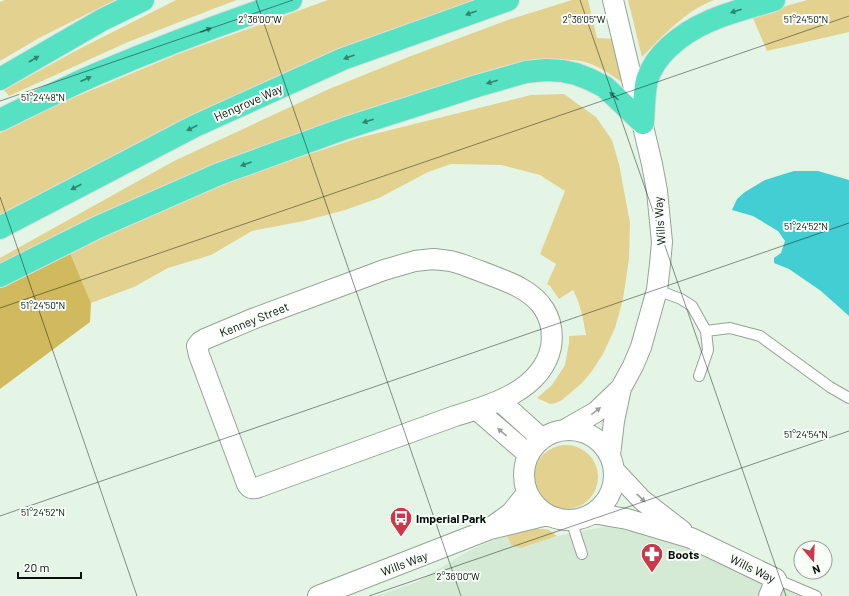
<svg xmlns="http://www.w3.org/2000/svg" width="849" height="596" viewBox="0 0 849 596" font-family="Barlow,sans-serif">
  <rect width="100%" height="100%" fill="#e4f5e5"/>
  <path fill="#d4ead5" d="M 608,526 L 677,543 L 802,596 L 376,596 L 417,582 L 472,549 L 507,535 L 511,545 L 521,548 L 557,536 Z"/>
  <path fill="#e3d28f" d="M 5,0 L 115,0 L 39,38 L 0,61 L 0,2 Z
    M 176,0 L 237,0 L 213,9 L 128,42 L 9,96 L 4,90 L 81,48 Z
    M 328,0 L 477,0 L 325,55 L 155,136 L 0,222 L 0,133 L 56,105 L 178,54 Z
    M 572,0 L 588,0 L 597,38 L 616,39 L 627,86 C 613,76 597,64 580,61 C 569,59 557,60 545,59 L 0,266 L 0,258 L 174,161 L 329,89 L 411,56 L 511,19 Z
    M 628,0 L 714,0 C 685,11 664,35 642,57 Z
    M 807,0 L 849,0 L 849,32 L 767,51 L 752,16 Z
    M 564,94 L 596,117 L 612,140 L 619,164 L 630,223 L 629,259 L 623,299 L 615,328 L 603,354 L 592,371 L 582,383 L 562,400 L 556,403 L 550,404 L 537,398 L 552,385 L 565,365 L 569,343 L 569,336 L 586,335 C 583,319 581,305 573,290 L 559,299 L 550,286 L 547,284 L 556,264 L 540,254 L 565,191 L 540,175 L 501,165 L 451,164 L 428,172 L 379,198 L 345,210 L 304,221 L 252,231 L 211,255 L 168,268 L 134,287 L 91,303 L 68,248 L 174,199 L 358,138 L 531,95 Z
    M534 477a32 32 0 1 1 64 0a32 32 0 1 1-64 0Z
    M 536,529 C 547,529 548,528 557,536 L 521,548 L 511,545 L 507,535 L 524,531 Z"/>
  <path fill="#d1ba5d" d="M 68,248 L 91,303 L 90,322 L 0,389 L 0,287 Z"/>
  <path fill="#42ced2" d="M 794,171 L 818,171 L 849,180 L 849,316 L 821,291 L 789,269 L 774,263 L 774,258 L 781,253 L 785,241 L 778,231 L 753,216 L 732,210 L 737,199 L 745,192 L 765,180 Z"/>
  <g fill="none" stroke-linecap="round" stroke-linejoin="round">
    <g stroke="#94a395" stroke-width="12">
      <path id="service" d="M 657,290 L 681,299 L 692,306 L 706,331 L 708,350 L 699,376
        M 706,331 L 730,328 L 760,336 L 830,387 L 849,398
        M 571,520 L 582,554
        M 776,579 L 816,596"/>
    </g>
    <g stroke="#94a395" stroke-width="22">
      <path id="minor" d="M 433,259 C 440,260 447,260 454,262 C 463,264 471,268 480,271 C 502,280 530,287 544,309 C 551,320 553,334 551,347 C 542,390 492,405 455,416 L 259,487 C 254,489 250,489 247,484 L 199,355 L 197,346 L 200,342 L 205,339 L 255,318 L 384,270 L 415,261 Z
        M 500,401 L 541,438
        M 477,410 L 528,454
        M 566,429 L 596,412 L 621,388
        M524 475a45 45 0 1 1 90 0a45 45 0 1 1-90 0Z
        M 610,455 L 614,421 L 621,388 L 633,366 L 641,347 L 657,290 L 660,264 L 662,242 L 657,191 L 652,164 L 613,0
        M 614,470 L 642,500 L 682,531
        M 593,513 L 627,519 L 691,538 L 776,579 L 769,596
        M 493,526 L 511,513 L 527,493
        M 318,596 L 490,529 L 547,515"/>
    </g>
    <g stroke="#ddd" stroke-width="24">
      <path id="trunk" d="M 0,79 L 102,20 L 143,0
        M 0,120 C 33,104 66,87 99,73 C 162,46 226,22 291,0
        M 643,123 C 644,110 644,92 647,80 C 651,68 659,56 669,47 C 699,19 735,12 774,0
        M 0,228 L 7,224 L 195,126 L 343,59 L 508,0
        M 0,276 L 98,227 L 219,174 L 346,128 L 477,86 L 526,72 L 546,70 L 562,71 L 576,74 L 589,79 L 605,87 L 643,123"/>
    </g>
    <use href="#service" stroke="#fff" stroke-width="10"/>
    <use href="#minor" stroke="#fff" stroke-width="20"/>
    <use href="#trunk" stroke="#54e2c3" stroke-width="22"/>
  </g>
  <defs><path id="oneway-solid" d="M-6-.8H1V-3.2L6.5 0L1 3.2V.8H-6Z"/></defs>
  <g fill="#328370">
    <use href="#oneway-solid" transform="translate(736 11) rotate(163)"/>
    <use href="#oneway-solid" transform="translate(471 13) rotate(160)"/>
    <use href="#oneway-solid" transform="translate(206 30) rotate(-21)"/>
    <use href="#oneway-solid" transform="translate(349 57) rotate(160)"/>
    <use href="#oneway-solid" transform="translate(34 59) rotate(-30)"/>
    <use href="#oneway-solid" transform="translate(86 79) rotate(-25)"/>
    <use href="#oneway-solid" transform="translate(492 82) rotate(164)"/>
    <use href="#oneway-solid" transform="translate(614 96) rotate(-138)"/>
    <use href="#oneway-solid" transform="translate(368 121) rotate(162)"/>
    <use href="#oneway-solid" transform="translate(192 128) rotate(153)"/>
    <use href="#oneway-solid" transform="translate(246 164) rotate(160)"/>
    <use href="#oneway-solid" transform="translate(76 187) rotate(153)"/>
  </g>
  <g fill="#9d9f9d">
    <use href="#oneway-solid" transform="translate(596 411) rotate(-38)"/>
    <use href="#oneway-solid" transform="translate(502 432) rotate(-139)"/>
    <use href="#oneway-solid" transform="translate(641 498) rotate(44)"/>
  </g>
  <path fill="none" stroke="#090f0a" stroke-width="1" stroke-opacity="0.45" d="M 256,0 L 461,596M 580,0 L 786,596M 0,101 L 293,0M 0,197 L 137,596M 0,308 L 849,16M 0,516 L 849,223M 369,596 L 849,431"/>
  <defs>
    <g id="bus-pin" transform="scale(1.15)"><path d="M0 17L-7.5 6A9.5 9.5 0 1 1 7.5 6Z" fill="#ca394b" stroke="#f8fff9"/><path d="M-5-6H5V4H4V6H2V4H-2V6H-4V4H-5ZM-3.5-4V0h7V-4ZM-3.5 1.2v1.5H-2V1.2ZM2 1.2v1.5H3.5V1.2Z" fill="#fff"/></g>
    <g id="pharmacy-pin" transform="scale(1.15)"><path d="M0 17L-7.5 6A9.5 9.5 0 1 1 7.5 6Z" fill="#ca394b" stroke="#f8fff9"/><path d="M-2-6h4v4h4v4h-4v4h-4v-4h-4v-4h4Z" fill="#fff"/></g>
  </defs>
  <g fill-rule="evenodd">
    <use href="#bus-pin" x="401" y="518"/>
    <use href="#pharmacy-pin" x="652" y="554"/>
  </g>
  <g text-anchor="middle" dominant-baseline="central" stroke-width="4" stroke-linejoin="round" paint-order="stroke">
    <g font-size="12" fill="#090f0a" stroke="#f8fff9">
      <text transform="translate(248 102) rotate(-24)">Hengrove Way</text>
      <text transform="translate(659 221) rotate(-94)">Wills Way</text>
      <text transform="translate(254 319) rotate(-22)">Kenney Street</text>
      <text transform="translate(404 563) rotate(-21)">Wills Way</text>
      <text transform="translate(753 568) rotate(26)">Wills Way</text>
    </g>
    <g font-size="12" font-weight="bold" fill="#090f0a" stroke="#f8fff9" text-anchor="start">
      <text x="416" y="518">Imperial Park</text>
      <text x="668" y="554">Boots</text>
    </g>
  </g>
  <g font-size="10" text-anchor="middle" fill="#090f0a" stroke="#f8fff9" stroke-width="4" stroke-linejoin="round" paint-order="stroke">
    <text x="806" y="23">51°24'50"N</text>
    <text x="260" y="23">2°36'00"W</text>
    <text x="584" y="23">2°36'05"W</text>
    <text x="43" y="101">51°24'48"N</text>
    <text x="806" y="230">51°24'52"N</text>
    <text x="43" y="309">51°24'50"N</text>
    <text x="806" y="438">51°24'54"N</text>
    <text x="43" y="516">51°24'52"N</text>
    <text x="458" y="580">2°36'00"W</text>
  </g>
  <g transform="translate(813 560) rotate(161)"><circle r="19" fill="#f8fff9" stroke="#989f99"/>
  <path d="M0-3L7 15L0 10L-7 15Z" fill="#ca394b"/>
  <text y="-6" font-size="11" font-weight="bold" text-anchor="middle" fill="#090f0a">N</text>
  </g>
  <path d="M18 572v6h63v-6" fill="none" stroke="#090f0a" stroke-width="2"/>
  <text x="24" y="572" font-size="12" fill="#090f0a" stroke="#f8fff9" stroke-width="3" paint-order="stroke">20 m</text>
</svg>
